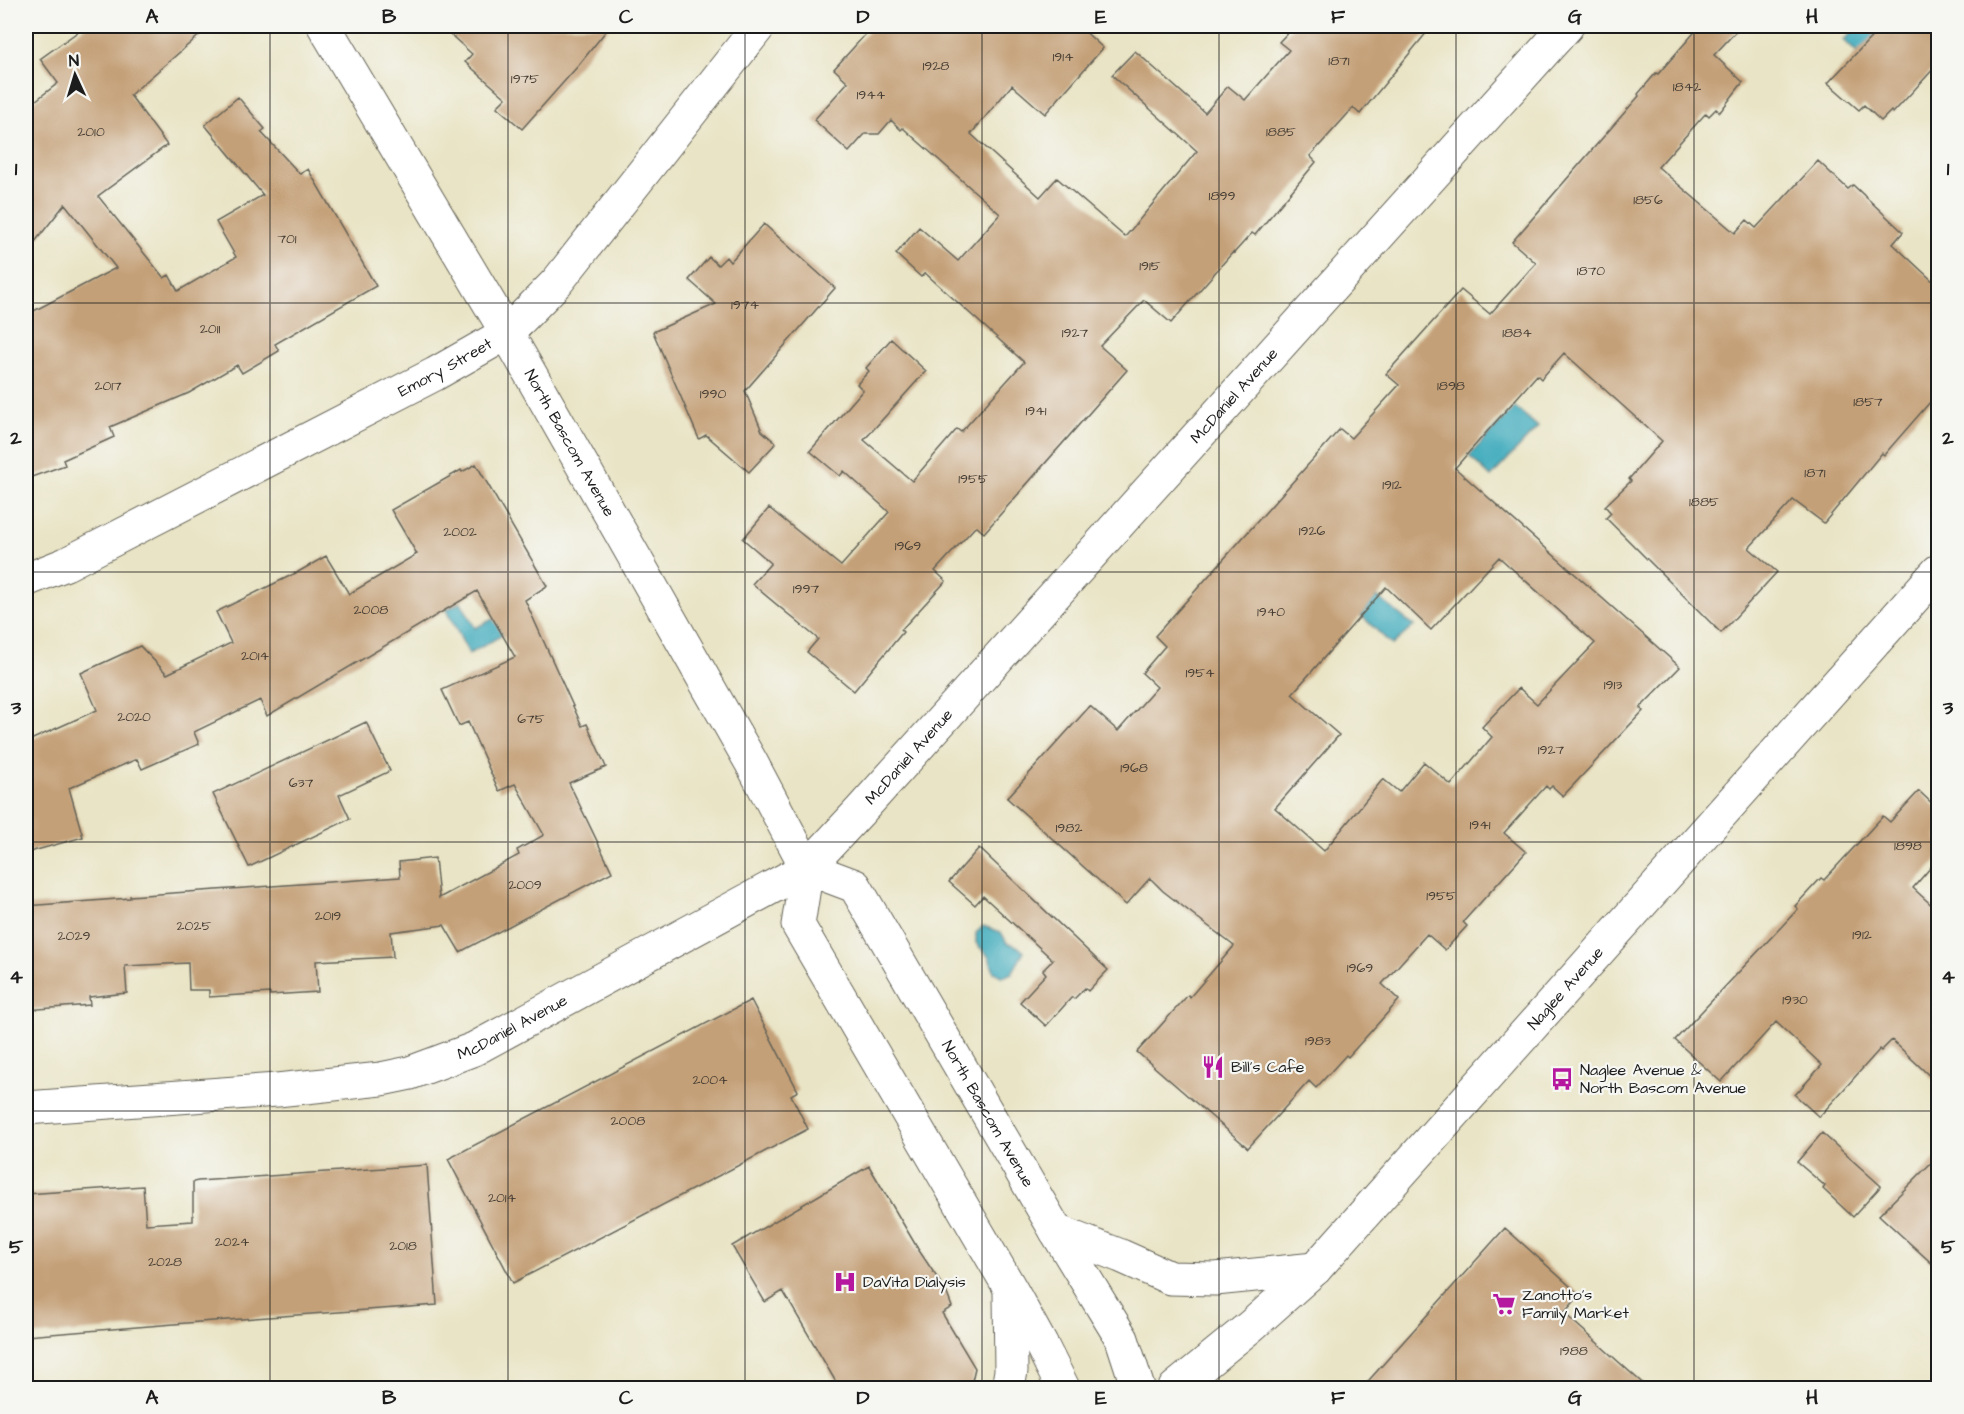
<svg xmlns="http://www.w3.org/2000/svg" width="1964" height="1414" viewBox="0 0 1964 1414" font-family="'Architects Daughter',sans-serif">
  <rect width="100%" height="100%" fill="#f6f6f2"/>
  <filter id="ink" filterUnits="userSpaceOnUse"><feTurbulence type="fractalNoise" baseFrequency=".0167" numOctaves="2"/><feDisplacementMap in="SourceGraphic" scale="12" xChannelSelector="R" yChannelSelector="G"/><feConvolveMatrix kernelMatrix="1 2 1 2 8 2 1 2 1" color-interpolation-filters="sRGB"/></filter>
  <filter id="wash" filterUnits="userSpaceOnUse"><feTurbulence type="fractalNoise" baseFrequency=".008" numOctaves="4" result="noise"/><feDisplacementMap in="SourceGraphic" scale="24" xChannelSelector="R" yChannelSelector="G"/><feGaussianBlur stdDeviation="1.35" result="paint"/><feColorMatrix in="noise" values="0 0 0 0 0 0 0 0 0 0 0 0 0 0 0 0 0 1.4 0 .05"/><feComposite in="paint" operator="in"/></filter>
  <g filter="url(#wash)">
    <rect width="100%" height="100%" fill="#e9e4c5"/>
    <path fill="#3daabc" stroke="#2c636c" stroke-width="1.5" d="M 1858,26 L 1880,26 L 1884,29 L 1885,81 L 1844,40 Z
      M 1515,407 L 1538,427 L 1491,477 L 1469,456 Z
      M 1374,594 L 1414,626 L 1392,645 L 1364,618 L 1351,613 Z
      M 461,602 L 475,628 L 495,618 L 504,634 L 469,654 L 446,610 Z
      M 983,926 L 1001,932 L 1007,943 L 1017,946 L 1024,952 L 1012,973 L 1003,977 L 994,972 L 989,957 L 976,943 L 976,933 Z"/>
    <g id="blocks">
      <path fill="#c4a078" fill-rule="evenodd" d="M 86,26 L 210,26 L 130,95 L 167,145 L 98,196 L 164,278 L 169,275 L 178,291 L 236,257 L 216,222 L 263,195 L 205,125 L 238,97 L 265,129 L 261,132 L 300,174 L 308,169 L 376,286 L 275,344 L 279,351 L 242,373 L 237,365 L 189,393 L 110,427 L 114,437 L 63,460 L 65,465 L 26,479 L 26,315 L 116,268 L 65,204 L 26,253 L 26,108 L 58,83 L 40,59 Z
        M 441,26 L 610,26 L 578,66 L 522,129 L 497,107 L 506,98 L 465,62 L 472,54 Z
        M 873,26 L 1079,26 L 1103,48 L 1045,114 L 1012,85 L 971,134 L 1040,197 L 1057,178 L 1125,237 L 1197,151 L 1112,75 L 1135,51 L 1205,113 L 1228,86 L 1245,100 L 1289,50 L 1279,42 L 1294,26 L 1432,26 L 1360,114 L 1353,108 L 1310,156 L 1316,162 L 1255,235 L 1252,233 L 1234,253 L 1233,252 L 1171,323 L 1144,300 L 1100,346 L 1127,370 L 984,533 L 976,526 L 935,571 L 946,581 L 901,630 L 903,632 L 854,691 L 807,652 L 818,639 L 752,584 L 771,563 L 743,539 L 769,508 L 841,566 L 889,512 L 844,471 L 840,476 L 810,451 L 863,390 L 857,384 L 869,371 L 866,368 L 891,339 L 926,371 L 864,440 L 912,481 L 957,429 L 961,432 L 1024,362 L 925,273 L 921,277 L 896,254 L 919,227 L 958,261 L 1000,214 L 903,128 L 901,130 L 891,120 L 879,134 L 865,134 L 849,152 L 814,120 L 848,82 L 834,69 Z
        M 1700,26 L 1741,26 L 1714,55 L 1743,82 L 1720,112 L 1716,109 L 1709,116 L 1706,113 L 1658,167 L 1735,233 L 1747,220 L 1756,228 L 1818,161 L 1848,189 L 1853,185 L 1903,232 L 1893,244 L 1938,286 L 1938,393 L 1884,455 L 1882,453 L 1824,523 L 1793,500 L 1749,548 L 1777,572 L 1721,633 L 1606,518 L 1611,513 L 1605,506 L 1631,481 L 1629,479 L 1662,441 L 1564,353 L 1541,379 L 1537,375 L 1455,468 L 1680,667 L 1640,708 L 1643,711 L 1563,796 L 1552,786 L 1549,789 L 1546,786 L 1504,833 L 1526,852 L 1463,922 L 1467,926 L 1445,950 L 1427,934 L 1382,984 L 1399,1000 L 1348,1057 L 1346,1055 L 1316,1088 L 1309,1081 L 1248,1148 L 1137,1052 L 1188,995 L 1190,997 L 1234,946 L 1163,891 L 1150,878 L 1126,905 L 1007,798 L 1090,706 L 1118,731 L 1157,687 L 1142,673 L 1165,646 L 1155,636 L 1340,429 L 1351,438 L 1399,385 L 1386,374 L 1461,290 L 1490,314 L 1536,263 L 1512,242 L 1639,96 L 1638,94 L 1656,73 L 1658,74 ZM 1499,557 L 1595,643 L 1537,704 L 1519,688 L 1482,727 L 1492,737 L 1451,785 L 1424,762 L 1399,792 L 1383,779 L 1324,851 L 1275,808 L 1339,735 L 1292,694 L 1386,587 L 1431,630 Z
        M 1882,26 L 1938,26 L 1938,64 L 1893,113 L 1891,111 L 1881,121 L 1864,105 L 1859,110 L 1828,83 Z
        M 764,224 L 835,288 L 745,391 L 762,431 L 776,443 L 749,472 L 706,435 L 699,439 L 653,332 L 716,304 L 689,280 L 709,257 L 718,265 L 726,257 L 730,262 Z
        M 476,464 L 547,586 L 525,600 L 582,726 L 587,724 L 606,767 L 569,783 L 612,872 L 460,952 L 444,925 L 391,932 L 393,957 L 316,961 L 318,992 L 270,995 L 270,993 L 209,997 L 209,990 L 189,990 L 188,963 L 125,966 L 127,993 L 89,997 L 90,1005 L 26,1010 L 26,906 L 130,898 L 130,896 L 400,877 L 399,862 L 435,858 L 439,898 L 519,855 L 517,850 L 544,835 L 515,784 L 499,791 L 468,722 L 459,726 L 442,690 L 515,657 L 477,591 L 267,716 L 260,700 L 194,732 L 199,744 L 142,769 L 137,759 L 69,788 L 83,837 L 26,853 L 26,742 L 97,710 L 81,673 L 140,646 L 167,674 L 231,643 L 216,612 L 298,572 L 326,556 L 349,594 L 417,554 L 391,510 L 461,470 L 462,472 Z
        M 366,722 L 390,771 L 339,795 L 350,819 L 249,867 L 213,794 Z
        M 1919,791 L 1938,809 L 1938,859 L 1913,888 L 1938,911 L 1938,1084 L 1892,1040 L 1881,1051 L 1880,1049 L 1819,1117 L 1795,1095 L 1822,1065 L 1776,1022 L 1721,1082 L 1675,1040 L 1798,909 L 1795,906 L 1821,878 L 1824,880 L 1883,816 L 1890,822 Z
        M 979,848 L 1108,970 L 1088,991 L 1085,988 L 1074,999 L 1072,997 L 1046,1026 L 1020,1002 L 1046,974 L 1043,970 L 1053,960 L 983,896 L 975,905 L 949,882 Z
        M 751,1000 L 798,1091 L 791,1095 L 808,1129 L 513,1283 L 448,1159 Z
        M 1822,1133 L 1881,1186 L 1853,1217 L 1823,1189 L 1825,1186 L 1797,1162 Z
        M 1938,1156 L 1938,1269 L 1879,1215 Z
        M 427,1165 L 437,1305 L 199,1322 L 26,1336 L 26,1194 L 143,1186 L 146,1224 L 193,1221 L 193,1182 L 198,1181 Z
        M 869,1166 L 918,1249 L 946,1291 L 952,1307 L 942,1313 L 975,1368 L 970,1389 L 840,1389 L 783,1291 L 765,1302 L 732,1246 Z
        M 1505,1228 L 1580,1295 L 1564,1313 L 1649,1389 L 1361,1389 Z"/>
    </g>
  </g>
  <g filter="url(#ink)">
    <use href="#blocks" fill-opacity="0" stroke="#646257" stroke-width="1.5"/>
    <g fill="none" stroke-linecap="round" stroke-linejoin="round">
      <g stroke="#646257" stroke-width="35">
        <g id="minor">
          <path id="s1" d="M 26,580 L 66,564 L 435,374 L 507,333 L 557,282 L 759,26"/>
          <path id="s2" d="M 26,1108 L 277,1090 L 381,1079 L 410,1073 L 474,1049 L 807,868 L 861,810 L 1567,26"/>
        </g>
      </g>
      <g stroke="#646257" stroke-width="35">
        <g id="secondary">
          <path id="s3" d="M 1175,1388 L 1251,1326 L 1315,1269 L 1938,571"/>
        </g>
      </g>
      <g stroke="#646257" stroke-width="35">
        <g id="primary">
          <path id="s4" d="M 324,26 L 507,333 L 751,762 L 807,868 L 798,925 L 1010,1288 L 1043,1348 L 1063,1388"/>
          <path id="s5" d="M 807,868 L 855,886 L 1056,1231 L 1122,1339 L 1138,1388"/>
          <path d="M 1056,1231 L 1121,1256 L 1170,1278 L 1215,1279 L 1315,1269"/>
          <path d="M 1008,1388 L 1011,1371 L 1010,1293"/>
        </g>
      </g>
      <use href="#minor" stroke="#fff" stroke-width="33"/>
      <use href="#secondary" stroke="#fff" stroke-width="33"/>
      <use href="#primary" stroke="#fff" stroke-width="33"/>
    </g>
  </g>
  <path fill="none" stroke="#1c1c1c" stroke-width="1.5" stroke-opacity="0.55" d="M 270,26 L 270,1388M 508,26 L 508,1388M 745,26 L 745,1388M 982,26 L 982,1388M 1219,26 L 1219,1388M 1456,26 L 1456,1388M 1694,26 L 1694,1388M 26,303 L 1938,303M 26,572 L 1938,572M 26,842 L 1938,842M 26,1111 L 1938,1111"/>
  <defs>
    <g id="restaurant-bare" transform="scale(1.8)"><path d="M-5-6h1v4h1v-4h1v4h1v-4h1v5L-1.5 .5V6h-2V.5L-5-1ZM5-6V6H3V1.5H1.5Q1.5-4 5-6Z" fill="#b5179e" stroke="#f6f6f2" stroke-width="2.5" paint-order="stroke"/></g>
    <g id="bus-bare" transform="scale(1.8)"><path d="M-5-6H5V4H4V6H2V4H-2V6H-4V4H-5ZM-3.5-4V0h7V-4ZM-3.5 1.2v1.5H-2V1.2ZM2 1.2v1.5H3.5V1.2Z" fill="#b5179e" stroke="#f6f6f2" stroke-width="2.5" paint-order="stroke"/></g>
    <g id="hospital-bare" transform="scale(1.8)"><path d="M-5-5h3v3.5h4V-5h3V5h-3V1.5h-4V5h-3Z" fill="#b5179e" stroke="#f6f6f2" stroke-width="2.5" paint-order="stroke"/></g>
    <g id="supermarket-bare" transform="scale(1.8)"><path d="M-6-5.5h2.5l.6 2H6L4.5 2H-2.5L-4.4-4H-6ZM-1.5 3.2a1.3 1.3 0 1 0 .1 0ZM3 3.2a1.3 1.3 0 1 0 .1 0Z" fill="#b5179e" stroke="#f6f6f2" stroke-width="2.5" paint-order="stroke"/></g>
  </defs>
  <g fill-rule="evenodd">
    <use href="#restaurant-bare" x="1213" y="1067"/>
    <use href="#bus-bare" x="1562" y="1079"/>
    <use href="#hospital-bare" x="845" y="1282"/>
    <use href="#supermarket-bare" x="1504" y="1304"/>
  </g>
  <g text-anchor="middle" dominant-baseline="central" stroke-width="4.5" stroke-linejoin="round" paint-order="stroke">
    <g font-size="14" fill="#463d33">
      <text x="1063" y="57">1914</text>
      <text x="1339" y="61">1871</text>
      <text x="936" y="66">1928</text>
      <text x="525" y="79">1975</text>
      <text x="1687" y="87">1842</text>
      <text x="871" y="95">1944</text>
      <text x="91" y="132">2010</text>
      <text x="1281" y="132">1885</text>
      <text x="1222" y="196">1899</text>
      <text x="1648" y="200">1856</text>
      <text x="287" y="239">701</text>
      <text x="1150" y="266">1915</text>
      <text x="1591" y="271">1870</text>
      <text x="745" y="305">1974</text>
      <text x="210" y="329">2011</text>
      <text x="1075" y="333">1927</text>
      <text x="1517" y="333">1884</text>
      <text x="108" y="386">2017</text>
      <text x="1451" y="386">1898</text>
      <text x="713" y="394">1990</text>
      <text x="1868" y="402">1857</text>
      <text x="1036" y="411">1941</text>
      <text x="1815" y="473">1871</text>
      <text x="973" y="479">1955</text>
      <text x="1392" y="485">1912</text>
      <text x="1704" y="502">1885</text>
      <text x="1312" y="531">1926</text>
      <text x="460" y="532">2002</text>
      <text x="908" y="546">1969</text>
      <text x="806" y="589">1997</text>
      <text x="371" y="610">2008</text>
      <text x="1271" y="612">1940</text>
      <text x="255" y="656">2014</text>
      <text x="1200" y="673">1954</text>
      <text x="1613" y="685">1913</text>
      <text x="134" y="717">2020</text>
      <text x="531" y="719">675</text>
      <text x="1551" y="750">1927</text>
      <text x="1134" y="768">1968</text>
      <text x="301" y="783">637</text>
      <text x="1480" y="825">1941</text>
      <text x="1069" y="828">1982</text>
      <text x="1908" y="846">1898</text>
      <text x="525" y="885">2009</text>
      <text x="1441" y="896">1955</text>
      <text x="328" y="916">2019</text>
      <text x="194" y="926">2025</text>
      <text x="1862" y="935">1912</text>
      <text x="74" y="936">2029</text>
      <text x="1360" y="968">1969</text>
      <text x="1795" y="1000">1930</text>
      <text x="1318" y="1041">1983</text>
      <text x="710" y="1080">2004</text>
      <text x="628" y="1121">2008</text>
      <text x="502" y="1198">2014</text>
      <text x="232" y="1242">2024</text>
      <text x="403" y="1246">2018</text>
      <text x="165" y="1262">2028</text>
      <text x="1574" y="1351">1988</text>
    </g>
    <g font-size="16" fill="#1c1c1c" stroke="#f6f6f2">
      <text stroke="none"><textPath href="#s1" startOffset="470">Emory Street</textPath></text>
      <text stroke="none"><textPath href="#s2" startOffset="1470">McDaniel Avenue</textPath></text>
      <text stroke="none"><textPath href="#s4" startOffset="484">North Bascom Avenue</textPath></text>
      <text stroke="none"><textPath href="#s2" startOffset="984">McDaniel Avenue</textPath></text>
      <text stroke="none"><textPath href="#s3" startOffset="560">Naglee Avenue</textPath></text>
      <text stroke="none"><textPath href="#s2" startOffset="498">McDaniel Avenue</textPath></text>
      <text stroke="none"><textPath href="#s5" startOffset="315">North Bascom Avenue</textPath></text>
    </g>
    <g font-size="16" fill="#1c1c1c" stroke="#f6f6f2" text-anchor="start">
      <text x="1231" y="1067">Bill’s Cafe</text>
      <text x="1580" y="1070">Naglee Avenue &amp;<tspan x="1580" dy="18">North Bascom Avenue</tspan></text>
      <text x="863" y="1282">DaVita Dialysis</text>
      <text x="1522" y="1295">Zanotto’s<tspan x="1522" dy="18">Family Market</tspan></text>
    </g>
  </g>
  <rect width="1964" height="1414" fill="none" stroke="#f6f6f2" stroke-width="66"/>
  <g transform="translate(75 75) rotate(356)" stroke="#f6f6f2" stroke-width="4.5" paint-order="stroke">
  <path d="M0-4.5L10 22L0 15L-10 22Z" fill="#1c1c1c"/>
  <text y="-9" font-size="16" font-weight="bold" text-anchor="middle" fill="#1c1c1c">N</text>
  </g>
  <rect x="33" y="33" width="1898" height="1348" fill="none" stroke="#1c1c1c" stroke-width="2"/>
  <g font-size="20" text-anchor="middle" font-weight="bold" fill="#1c1c1c">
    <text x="152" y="23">A</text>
    <text x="389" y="23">B</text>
    <text x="626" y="23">C</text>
    <text x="863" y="23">D</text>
    <text x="1101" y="23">E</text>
    <text x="1338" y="23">F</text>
    <text x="1575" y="23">G</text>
    <text x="1812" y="23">H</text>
    <text x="16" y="175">1</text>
    <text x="1948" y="175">1</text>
    <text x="16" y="444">2</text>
    <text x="1948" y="444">2</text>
    <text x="16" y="714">3</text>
    <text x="1948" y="714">3</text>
    <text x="16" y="983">4</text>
    <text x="1948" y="983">4</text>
    <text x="16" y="1253">5</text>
    <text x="1948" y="1253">5</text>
    <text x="152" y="1404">A</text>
    <text x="389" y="1404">B</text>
    <text x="626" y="1404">C</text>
    <text x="863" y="1404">D</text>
    <text x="1101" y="1404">E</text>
    <text x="1338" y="1404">F</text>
    <text x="1575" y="1404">G</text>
    <text x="1812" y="1404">H</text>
  </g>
</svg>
